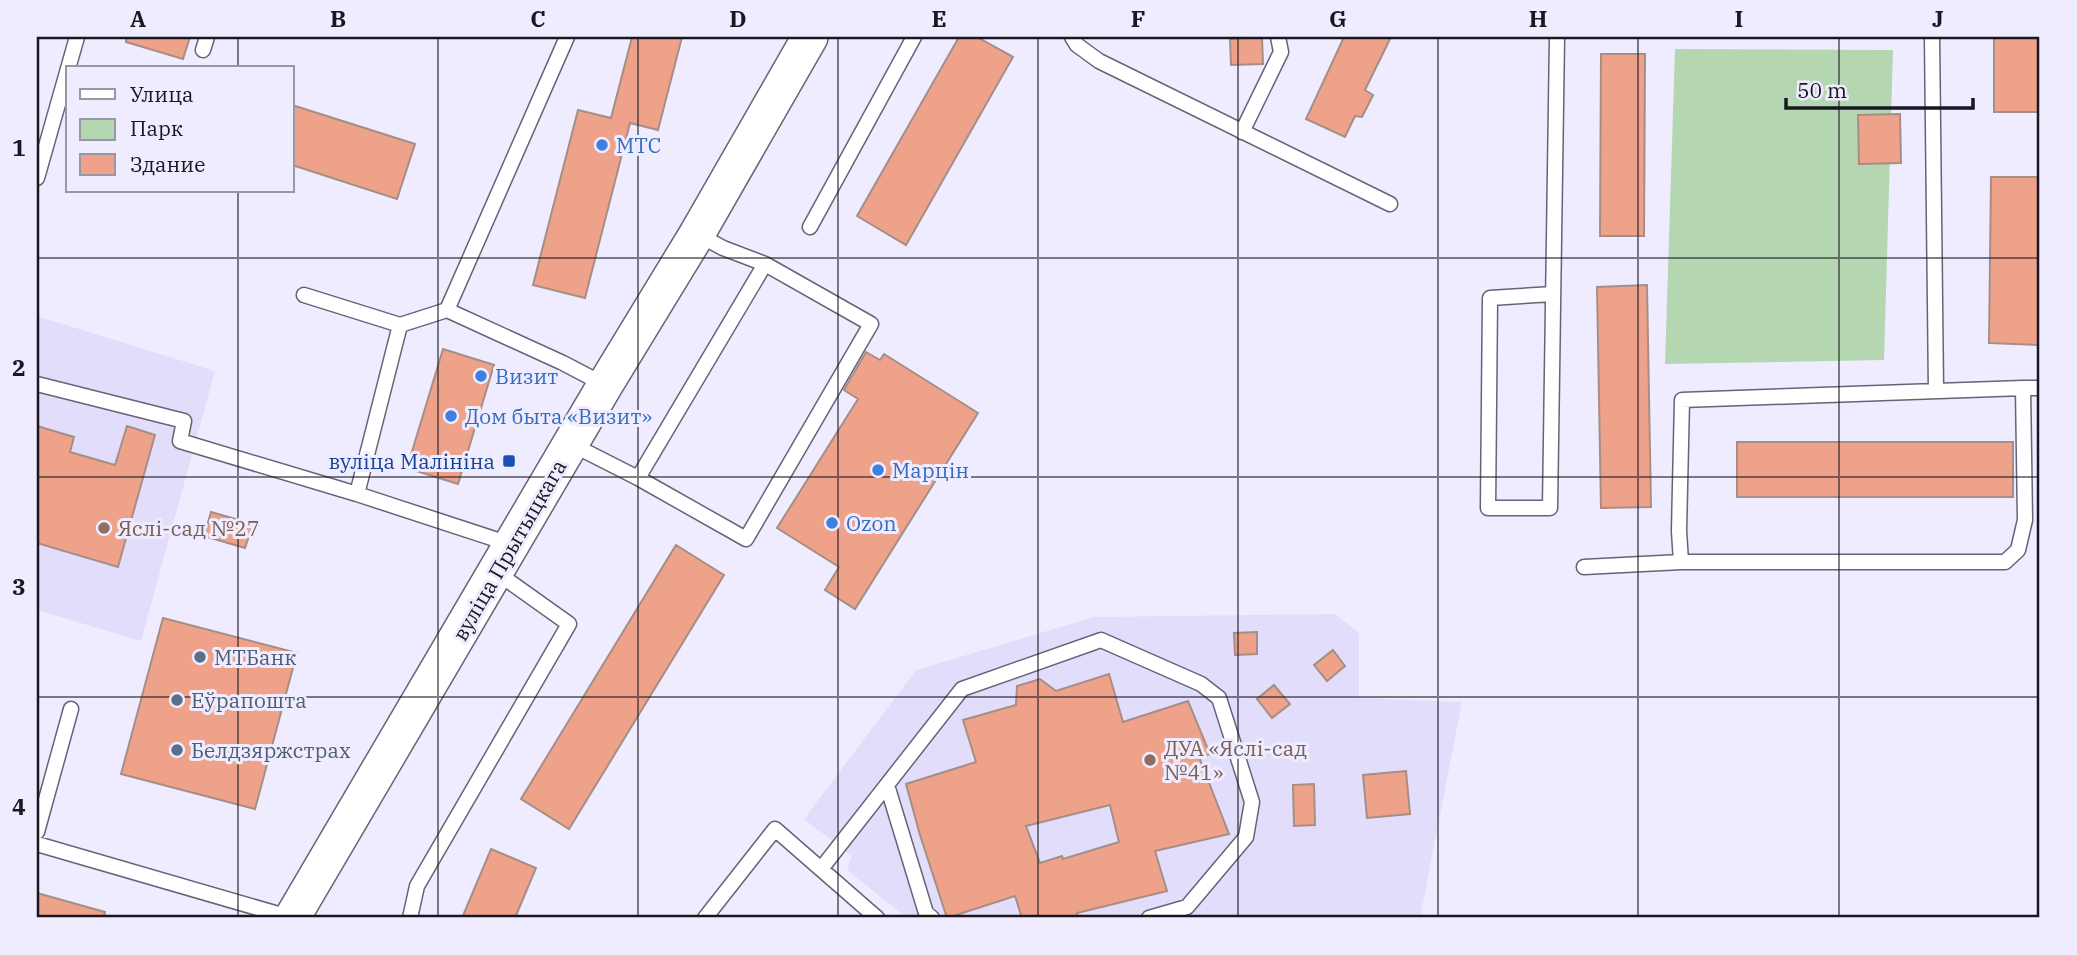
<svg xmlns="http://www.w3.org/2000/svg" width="2077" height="955" viewBox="0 0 2077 955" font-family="'IBM Plex Serif',serif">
  <rect width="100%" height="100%" fill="#efecff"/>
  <path fill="#e3ddfc" d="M 37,316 L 215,371 L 141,641 L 37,610 Z
    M 1335,614 L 1359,633 L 1359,698 L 1462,702 L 1420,918 L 907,918 L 847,870 L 852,856 L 804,819 L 916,670 L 1094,617 Z"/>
  <path fill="#b4d7b1" d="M 1675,49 L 1893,50 L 1884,360 L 1665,364 Z"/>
  <path fill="#eea28a" stroke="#a68e86" stroke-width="2" fill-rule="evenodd" d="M 126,37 L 190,37 L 183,59 L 126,42 Z
    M 632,37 L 682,37 L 658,130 L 630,123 L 585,298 L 533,285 L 578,110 L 611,118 Z
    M 959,37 L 977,37 L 1013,57 L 906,245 L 857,216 Z
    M 1262,37 L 1263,64 L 1231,65 L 1230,39 Z
    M 1344,37 L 1391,37 L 1365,90 L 1373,95 L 1362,117 L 1355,116 L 1345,137 L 1306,119 Z
    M 1994,37 L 2040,37 L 2040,112 L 1994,112 Z
    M 1601,54 L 1645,54 L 1644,236 L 1600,236 Z
    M 292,105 L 415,144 L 397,199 L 292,165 Z
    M 1900,114 L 1901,163 L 1859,164 L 1858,115 Z
    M 1991,177 L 2040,177 L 2040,345 L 1989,343 Z
    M 1647,285 L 1651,507 L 1601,508 L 1597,287 Z
    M 443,349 L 494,365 L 458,484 L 407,468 Z
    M 866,352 L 880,360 L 884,354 L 978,413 L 855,609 L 825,590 L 839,567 L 777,528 L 858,399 L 844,390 Z
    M 37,426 L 74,437 L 70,452 L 115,465 L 127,426 L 155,435 L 118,567 L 37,543 Z
    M 1737,442 L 2013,442 L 2013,497 L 1737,497 Z
    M 211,512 L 253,524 L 245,548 L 204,536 Z
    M 676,545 L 724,575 L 569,829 L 521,799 Z
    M 163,618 L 297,653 L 255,809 L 121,774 Z
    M 1257,632 L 1257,654 L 1235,655 L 1234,633 Z
    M 1333,650 L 1345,666 L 1327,681 L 1314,665 Z
    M 1109,674 L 1123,722 L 1188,701 L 1210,754 L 1199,757 L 1229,834 L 1155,851 L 1167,891 L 1077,913 L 1078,918 L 1022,918 L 1015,896 L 947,918 L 920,835 L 906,784 L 976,762 L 963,720 L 1016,705 L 1017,686 L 1040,679 L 1056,691 ZM 1110,805 L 1119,842 L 1063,859 L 1062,856 L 1040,863 L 1026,826 Z
    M 1274,685 L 1290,704 L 1272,718 L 1257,699 Z
    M 1406,771 L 1410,814 L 1367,818 L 1363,775 Z
    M 1314,784 L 1315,825 L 1294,826 L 1293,785 Z
    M 491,849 L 536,868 L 515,918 L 462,918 Z
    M 37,893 L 105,912 L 104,918 L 37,918 Z"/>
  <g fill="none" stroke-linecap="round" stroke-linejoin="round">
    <g stroke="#676377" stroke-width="17">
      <path id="service" d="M 1072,37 L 1077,45 L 1099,61 L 1390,204
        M 1932,37 L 1936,390
        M 203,50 L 207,37
        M 1242,132 L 1281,52 L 1278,37
        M 37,178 L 77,37
        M 810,227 L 914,37
        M 1553,294 L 1490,298 L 1488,508 L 1550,508 L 1557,37
        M 304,295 L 400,325 L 447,310 L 563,363 L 605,385
        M 447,310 L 567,37
        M 37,384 L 184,421 L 180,441 L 357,494 L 510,544
        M 2023,388 L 2040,388
        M 571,444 L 638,478 L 746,539 L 871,324 L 765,264 L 723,248 L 697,234
        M 638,478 L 765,264
        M 357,494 L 400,325
        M 1584,567 L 1681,562 L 1679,531 L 1682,400 L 2023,388 L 2025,520 L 2018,550 L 2005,562 L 1681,562
        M 887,785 L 926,913 L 932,918
        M 37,832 L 71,709
        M 37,844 L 292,918
        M 821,869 L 962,689 L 1101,640 L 1201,684 L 1219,698 L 1252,802 L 1246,837 L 1187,907 L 1149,918
        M 410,918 L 417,886 L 569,624 L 496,572
        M 705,918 L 775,829 L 877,918"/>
    </g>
    <g stroke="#676377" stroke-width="38">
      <path id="tertiary" d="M 292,918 L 605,385 L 697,234 L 810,37"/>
    </g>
    <use href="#service" stroke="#fff" stroke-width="14"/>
    <use href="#tertiary" stroke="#fff" stroke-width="35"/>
  </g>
  <path fill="none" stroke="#19171f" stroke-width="2" stroke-opacity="0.55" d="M 238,37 L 238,68M 438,37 L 438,918M 638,37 L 638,918M 838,37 L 838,918M 1038,37 L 1038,918M 1238,37 L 1238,918M 1438,37 L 1438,918M 1638,37 L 1638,918M 1839,37 L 1839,918M 238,191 L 238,918M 37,258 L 2040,258M 37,477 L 2040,477M 37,697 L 2040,697"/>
  <g fill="#3f7fe0" stroke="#efecff" stroke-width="2.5">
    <circle cx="602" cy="145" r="7"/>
    <circle cx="481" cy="376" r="7"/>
    <circle cx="451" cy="416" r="7"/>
    <circle cx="878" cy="470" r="7"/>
    <circle cx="832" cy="523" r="7"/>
  </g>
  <rect fill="#1a4fb4" stroke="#efecff" stroke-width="2.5" x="502" y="454" width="14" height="14" rx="3.5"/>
  <g fill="#8d6e63" stroke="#efecff" stroke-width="2.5">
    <circle cx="104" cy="528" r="7"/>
    <circle cx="1150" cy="760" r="7"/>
  </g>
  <g fill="#5c6f8a" stroke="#efecff" stroke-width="2.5">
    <circle cx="200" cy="657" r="7"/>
    <circle cx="177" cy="700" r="7"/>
    <circle cx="177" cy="750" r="7"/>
  </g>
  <g text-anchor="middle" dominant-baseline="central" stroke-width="6" stroke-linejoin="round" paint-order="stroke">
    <g font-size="21" fill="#366cbe" stroke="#efecff" text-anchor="start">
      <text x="616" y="145">МТС</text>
      <text x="495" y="376">Визит</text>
      <text x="465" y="416">Дом быта «Визит»</text>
      <text x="892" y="470">Марцін</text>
      <text x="846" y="523">Ozon</text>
    </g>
    <g font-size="21" fill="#164399" stroke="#efecff" text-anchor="end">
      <text x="495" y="461">вуліца Малініна</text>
    </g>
    <g font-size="21" fill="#785e54" stroke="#efecff" text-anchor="start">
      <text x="118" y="528">Яслі-сад №27</text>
      <text x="1164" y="748">ДУА «Яслі-сад<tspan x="1164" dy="24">№41»</tspan></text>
    </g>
    <g font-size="21" fill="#19171f" stroke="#efecff">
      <text transform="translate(509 550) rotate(-60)">вуліца Прытыцкага</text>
    </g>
    <g font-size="21" fill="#4e5e75" stroke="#efecff" text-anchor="start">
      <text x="214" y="657">МТБанк</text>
      <text x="191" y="700">Еўрапошта</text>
      <text x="191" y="750">Белдзяржстрах</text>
    </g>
  </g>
  <rect width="2077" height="955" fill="none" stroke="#efecff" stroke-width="77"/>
  <rect x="66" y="66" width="228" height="126" fill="#efecff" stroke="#9997a5" stroke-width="2"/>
  <rect x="80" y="89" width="35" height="10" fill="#ffffff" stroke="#9997a5" stroke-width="2"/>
  <text x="130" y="102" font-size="21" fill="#19171f">Улица</text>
  <rect x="80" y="119" width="35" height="21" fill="#b4d7b1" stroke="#9997a5" stroke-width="2"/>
  <text x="130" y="136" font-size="21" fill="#19171f">Парк</text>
  <rect x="80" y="154" width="35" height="21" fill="#eea28a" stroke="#9997a5" stroke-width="2"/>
  <text x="130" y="172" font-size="21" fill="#19171f">Здание</text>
  <path d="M1786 98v10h187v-10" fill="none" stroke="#19171f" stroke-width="3.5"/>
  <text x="1797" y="98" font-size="21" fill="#19171f" stroke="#efecff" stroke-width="5" paint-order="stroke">50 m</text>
  <rect x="38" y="38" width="2000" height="878" fill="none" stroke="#19171f" stroke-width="2.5"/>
  <g font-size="23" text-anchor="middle" font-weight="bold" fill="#19171f">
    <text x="138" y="27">A</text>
    <text x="338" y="27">B</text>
    <text x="538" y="27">C</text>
    <text x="738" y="27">D</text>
    <text x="939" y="27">E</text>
    <text x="1138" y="27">F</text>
    <text x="1338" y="27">G</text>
    <text x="1538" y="27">H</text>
    <text x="1739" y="27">I</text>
    <text x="1938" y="27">J</text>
    <text x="19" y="156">1</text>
    <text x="19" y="376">2</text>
    <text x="19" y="595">3</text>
    <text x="19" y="815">4</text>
  </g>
</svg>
